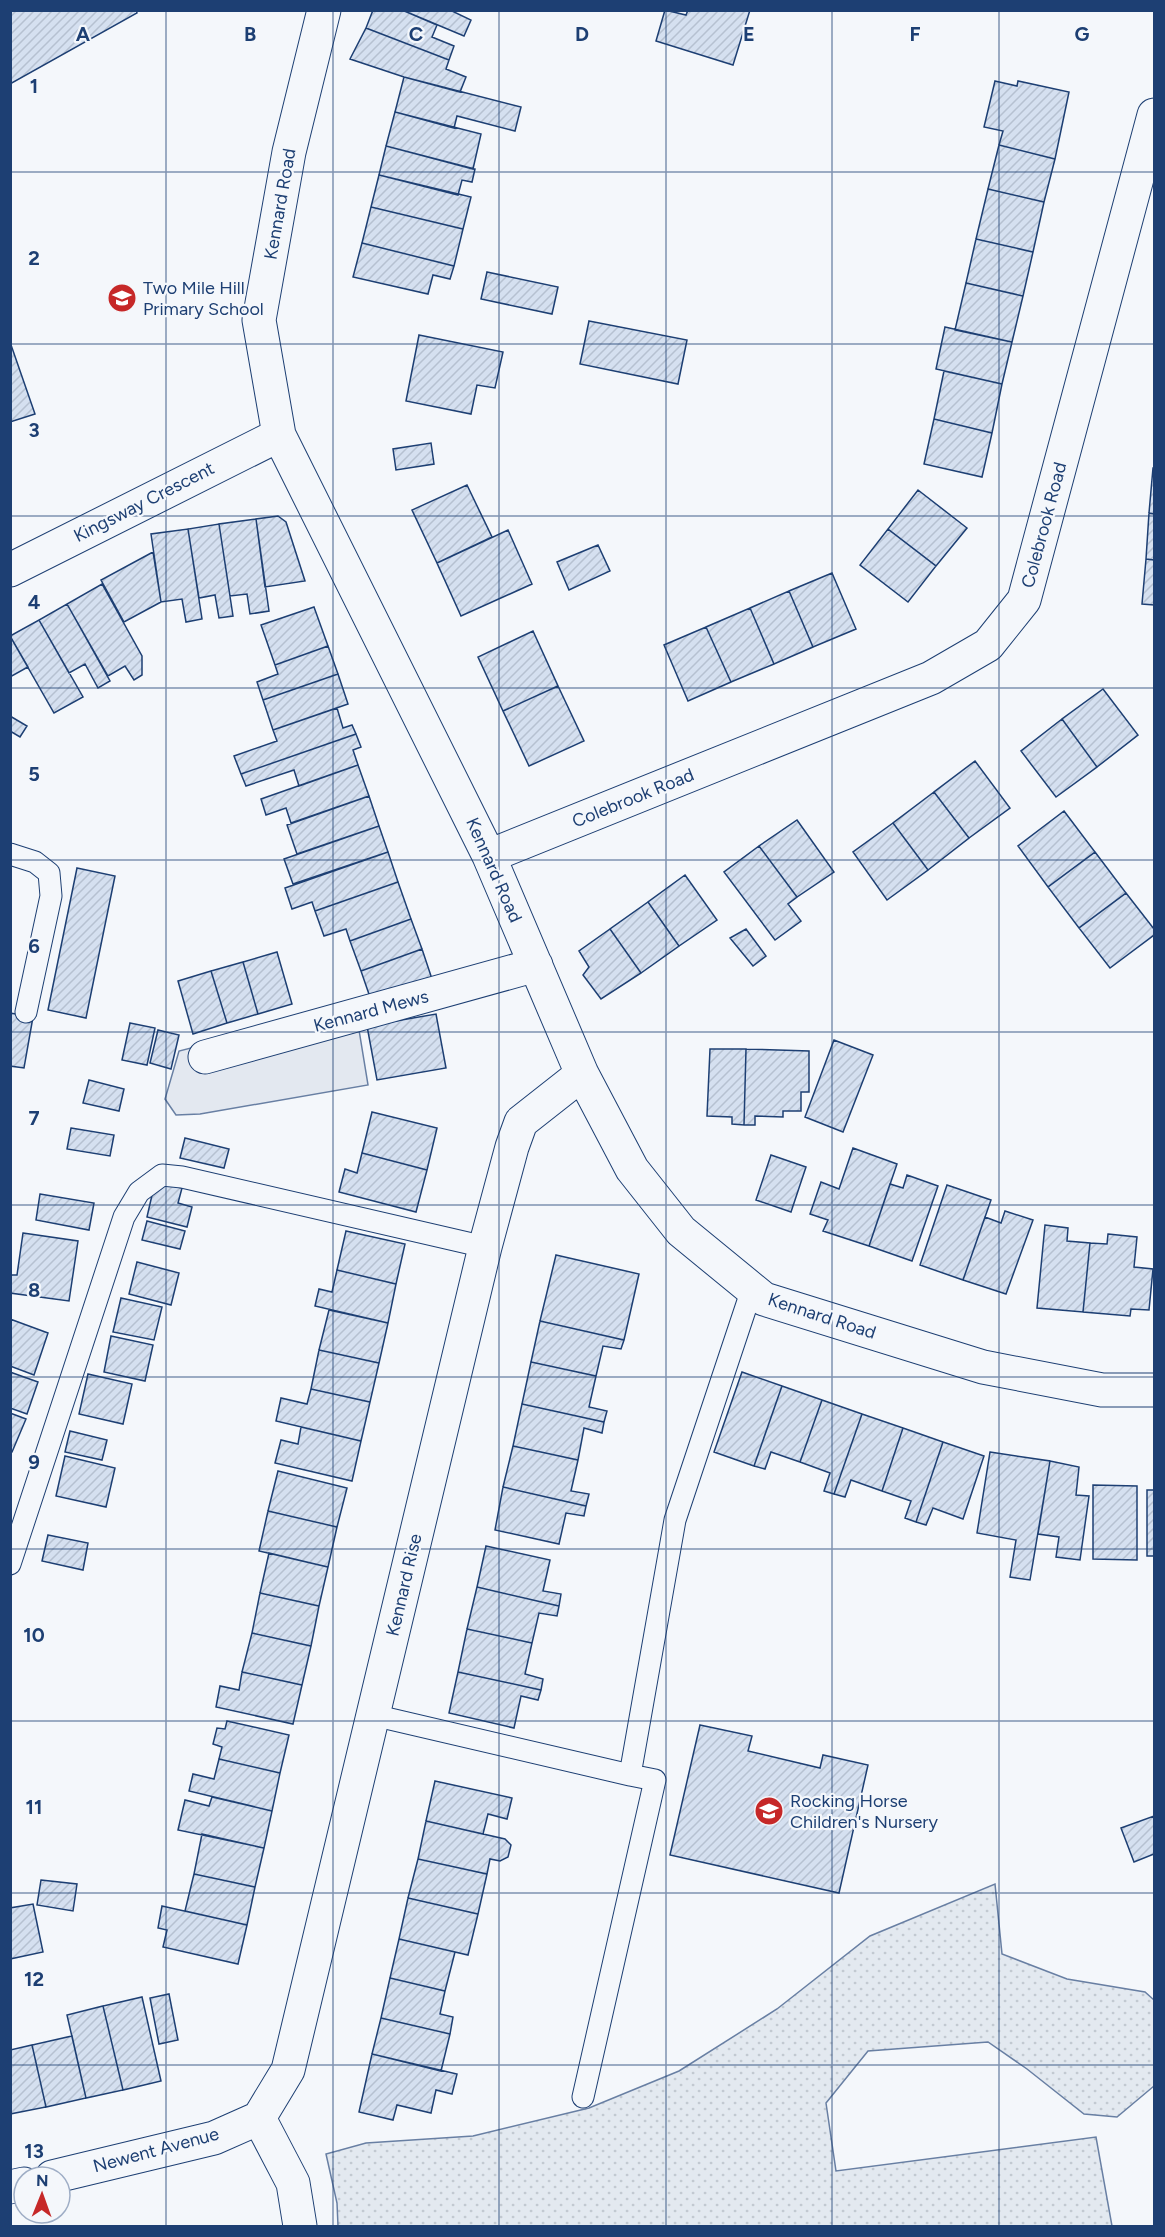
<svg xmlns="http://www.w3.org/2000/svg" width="1165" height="2237" viewBox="0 0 1165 2237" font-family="Figtree,sans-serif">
  <defs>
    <pattern id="green-dots" width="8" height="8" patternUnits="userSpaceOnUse" patternTransform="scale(1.5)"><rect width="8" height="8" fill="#e3e9f0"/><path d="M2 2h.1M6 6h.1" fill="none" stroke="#c2c9d1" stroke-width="1.8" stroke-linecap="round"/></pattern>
    <pattern id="building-hatch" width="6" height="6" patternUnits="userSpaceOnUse" patternTransform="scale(1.5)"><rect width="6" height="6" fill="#d5e0f0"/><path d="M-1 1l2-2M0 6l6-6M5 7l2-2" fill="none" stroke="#b6c1d1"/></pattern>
  </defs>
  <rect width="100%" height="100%" fill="#f4f7fb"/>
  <path fill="url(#green-dots)" stroke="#687fa3" stroke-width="1.5" d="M 995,1884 L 1002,1954 L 1067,1979 L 1145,1992 L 1154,2000 L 1154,2086 L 1117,2117 L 1084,2114 L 1027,2069 L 988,2042 L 868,2051 L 826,2103 L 836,2171 L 1096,2137 L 1112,2226 L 338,2226 L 337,2203 L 326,2154 L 366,2143 L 473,2136 L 589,2108 L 679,2071 L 777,2009 L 870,1936 Z"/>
  <path fill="#e3e8f0" stroke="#687fa3" stroke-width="1.5" d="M 346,1008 L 359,1030 L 368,1085 L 200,1114 L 176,1115 L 165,1099 L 179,1051 Z"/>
  <path fill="url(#building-hatch)" stroke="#1d3f73" stroke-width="1.5" d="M 10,10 L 136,10 L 137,13 L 10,84 Z
    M 373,10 L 402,10 L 437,25 L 432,37 L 454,46 L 449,60 L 366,28 Z
    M 402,10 L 450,10 L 471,20 L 464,36 Z
    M 665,10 L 686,15 L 688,10 L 750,10 L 733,65 L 656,41 Z
    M 366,28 L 449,60 L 446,69 L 466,77 L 460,92 L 404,77 L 350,59 Z
    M 404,77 L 521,107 L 515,131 L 457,116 L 454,128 L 395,112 Z
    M 995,81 L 1017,86 L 1018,81 L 1069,92 L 1055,159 L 999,145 L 1003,131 L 984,127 Z
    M 395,112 L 481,134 L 473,169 L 386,146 Z
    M 999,145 L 1055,159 L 1044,202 L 988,189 Z
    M 386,146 L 475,169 L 472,182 L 462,180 L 458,195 L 379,175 Z
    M 379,175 L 471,197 L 463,229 L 371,207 Z
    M 988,189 L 1044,202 L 1033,252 L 976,239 Z
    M 371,207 L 463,229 L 454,266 L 362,243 Z
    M 976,239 L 1033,252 L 1023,296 L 966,283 Z
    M 362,243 L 454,266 L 450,279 L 433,275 L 428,294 L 353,277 Z
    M 487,272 L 558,287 L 552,314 L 481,299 Z
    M 966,283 L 1023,296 L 1012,342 L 955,330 Z
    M 589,321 L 687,340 L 678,384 L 580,364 Z
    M 945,327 L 1012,342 L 1002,384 L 936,369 Z
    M 419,335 L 503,352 L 495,388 L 477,385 L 471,414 L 406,401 Z
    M 10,342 L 35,414 L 10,422 Z
    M 944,371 L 1002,384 L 992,433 L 934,419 Z
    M 934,419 L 992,433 L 982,477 L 924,464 Z
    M 431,443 L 434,464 L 396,470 L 393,449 Z
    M 1153,468 L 1154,468 L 1154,514 L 1149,513 Z
    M 467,485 L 492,537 L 437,563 L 412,510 Z
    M 918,490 L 967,528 L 936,566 L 888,529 Z
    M 1149,513 L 1154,514 L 1154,560 L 1146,559 Z
    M 278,516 L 286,522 L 305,581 L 265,587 L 256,519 Z
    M 256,519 L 269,611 L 250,614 L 247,594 L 230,596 L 219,524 Z
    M 219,524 L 233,616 L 219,618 L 215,595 L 199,598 L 188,529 Z
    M 188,529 L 202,619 L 186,622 L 182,599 L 161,602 L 151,534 Z
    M 888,529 L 936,566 L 908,602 L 860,565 Z
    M 508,530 L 532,584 L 461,616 L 437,563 Z
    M 598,545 L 610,571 L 569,590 L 557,562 Z
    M 153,552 L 161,602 L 124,622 L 101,580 Z
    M 1146,559 L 1154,560 L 1154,605 L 1142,604 Z
    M 832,573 L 856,629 L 813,647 L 789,591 Z
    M 102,584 L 142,656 L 142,675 L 134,680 L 125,666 L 108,676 L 67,604 Z
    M 789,591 L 813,647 L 774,664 L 750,608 Z
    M 67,604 L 110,681 L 98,688 L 85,664 L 69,673 L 39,620 Z
    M 314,607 L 328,646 L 275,665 L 261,625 Z
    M 750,608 L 774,664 L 731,682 L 706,627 Z
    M 39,620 L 83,697 L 54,713 L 10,636 Z
    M 706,627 L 731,682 L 688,701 L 664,645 Z
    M 533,631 L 558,686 L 503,711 L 478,657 Z
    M 10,636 L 28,667 L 10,677 Z
    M 328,646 L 338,674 L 263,700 L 257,682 L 278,674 L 275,665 Z
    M 338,674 L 348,704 L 273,730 L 263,700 Z
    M 558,686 L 584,741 L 529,766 L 503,711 Z
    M 1103,689 L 1138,735 L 1097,767 L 1062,719 Z
    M 337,708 L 343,728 L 352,725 L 356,734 L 241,774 L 234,756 L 277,741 L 273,730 Z
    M 10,716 L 27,726 L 20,737 L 10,731 Z
    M 1062,719 L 1097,767 L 1056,797 L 1021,751 Z
    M 356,734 L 361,747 L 353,750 L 358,765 L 299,786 L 294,770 L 246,786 L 241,774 Z
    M 975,761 L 1010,808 L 969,838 L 934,792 Z
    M 358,765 L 369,796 L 291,823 L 286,808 L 266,815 L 261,799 Z
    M 934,792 L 969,838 L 928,870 L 893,823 Z
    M 369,796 L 379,826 L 297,854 L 287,825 Z
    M 1064,811 L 1095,852 L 1048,887 L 1018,846 Z
    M 797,820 L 834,872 L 797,897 L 759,846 Z
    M 893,823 L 928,870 L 887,900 L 853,852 Z
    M 379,826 L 388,852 L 293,884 L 284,859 Z
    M 759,846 L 797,897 L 788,904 L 801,921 L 775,940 L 724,872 Z
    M 388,852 L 398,882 L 315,911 L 312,902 L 292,909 L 285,888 Z
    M 1095,852 L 1126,893 L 1079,928 L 1048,887 Z
    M 77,868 L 115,876 L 86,1018 L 48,1010 Z
    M 685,875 L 717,920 L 679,946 L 648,902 Z
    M 398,882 L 411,919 L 350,941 L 346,929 L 324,936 L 315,911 Z
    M 1126,893 L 1154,929 L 1154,935 L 1110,968 L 1079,928 Z
    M 648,902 L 679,946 L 641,973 L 610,929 Z
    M 411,919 L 422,949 L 361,971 L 350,941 Z
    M 610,929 L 641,973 L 601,999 L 583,975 L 589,967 L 579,951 Z
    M 746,929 L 766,956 L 753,966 L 730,938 Z
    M 422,949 L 432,979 L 371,1000 L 361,971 Z
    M 277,952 L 292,1004 L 258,1014 L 243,962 Z
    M 243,962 L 258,1014 L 227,1023 L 211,971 Z
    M 211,971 L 227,1023 L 193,1034 L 178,981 Z
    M 10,1013 L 33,1017 L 24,1068 L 10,1066 Z
    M 436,1014 L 446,1068 L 377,1080 L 367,1026 Z
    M 130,1023 L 155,1028 L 147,1065 L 122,1060 Z
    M 158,1030 L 179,1035 L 171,1069 L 150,1063 Z
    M 834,1040 L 873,1055 L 843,1132 L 805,1117 Z
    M 710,1049 L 746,1049 L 744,1125 L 732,1124 L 732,1117 L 707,1116 Z
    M 746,1049 L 809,1051 L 809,1092 L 801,1092 L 801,1111 L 783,1111 L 783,1117 L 755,1116 L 755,1125 L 744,1125 Z
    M 89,1080 L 124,1089 L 119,1111 L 83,1103 Z
    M 372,1112 L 437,1128 L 427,1170 L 362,1153 Z
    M 71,1128 L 114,1135 L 110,1156 L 67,1149 Z
    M 185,1138 L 229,1149 L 224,1168 L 180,1158 Z
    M 853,1148 L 897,1164 L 869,1246 L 823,1231 L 828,1220 L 810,1214 L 821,1182 L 839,1189 Z
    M 362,1153 L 427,1170 L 416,1212 L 339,1192 L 345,1169 L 357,1173 Z
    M 771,1155 L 806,1167 L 791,1212 L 756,1200 Z
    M 907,1175 L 938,1186 L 912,1261 L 869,1246 L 890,1184 L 903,1188 Z
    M 155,1182 L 182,1188 L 178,1203 L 192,1207 L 187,1227 L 147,1217 Z
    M 947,1185 L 991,1200 L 963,1280 L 920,1265 Z
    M 40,1194 L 94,1203 L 89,1230 L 36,1220 Z
    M 1005,1211 L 1033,1220 L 1006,1294 L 963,1280 L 985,1217 L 1001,1223 Z
    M 147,1221 L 185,1231 L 180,1249 L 142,1240 Z
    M 1045,1225 L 1068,1228 L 1067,1241 L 1090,1243 L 1083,1312 L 1037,1308 Z
    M 346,1231 L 405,1244 L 396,1284 L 337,1270 Z
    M 23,1233 L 78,1241 L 69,1301 L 10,1293 L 10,1275 L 17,1275 Z
    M 1108,1234 L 1137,1237 L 1134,1267 L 1153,1269 L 1149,1310 L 1131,1309 L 1130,1316 L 1083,1312 L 1090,1243 L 1107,1244 Z
    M 556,1255 L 639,1274 L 624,1340 L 540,1321 Z
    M 137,1262 L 179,1273 L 171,1305 L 129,1294 Z
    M 337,1270 L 396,1284 L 388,1323 L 315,1306 L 319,1289 L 332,1292 Z
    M 121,1298 L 162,1307 L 154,1340 L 113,1332 Z
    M 329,1310 L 388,1323 L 379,1363 L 319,1350 Z
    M 10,1319 L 48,1333 L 34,1375 L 10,1366 Z
    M 540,1321 L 624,1340 L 621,1349 L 603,1346 L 596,1376 L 531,1362 Z
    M 111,1336 L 153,1345 L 145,1381 L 104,1372 Z
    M 319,1350 L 379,1363 L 370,1402 L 311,1389 Z
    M 531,1362 L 596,1376 L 589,1407 L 607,1411 L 604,1422 L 522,1404 Z
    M 10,1372 L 38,1382 L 27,1414 L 10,1408 Z
    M 742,1372 L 782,1386 L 754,1466 L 714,1452 Z
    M 88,1374 L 132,1384 L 123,1424 L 79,1414 Z
    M 782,1386 L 822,1400 L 800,1462 L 771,1452 L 765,1469 L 754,1466 Z
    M 311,1389 L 370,1402 L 361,1441 L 276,1421 L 281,1398 L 307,1404 Z
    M 822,1400 L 862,1414 L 834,1494 L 824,1491 L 830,1473 L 800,1462 Z
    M 522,1404 L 604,1422 L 602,1433 L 584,1428 L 578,1460 L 513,1446 Z
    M 10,1413 L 26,1419 L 12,1452 L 10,1452 Z
    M 862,1414 L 903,1428 L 882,1491 L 851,1480 L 845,1497 L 834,1494 Z
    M 301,1427 L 361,1441 L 352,1481 L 275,1463 L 281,1440 L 298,1444 Z
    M 903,1428 L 943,1442 L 916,1522 L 905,1518 L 911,1501 L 882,1491 Z
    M 70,1431 L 107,1440 L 102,1460 L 65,1452 Z
    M 943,1442 L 984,1456 L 963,1519 L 933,1508 L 926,1525 L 916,1522 Z
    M 513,1446 L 578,1460 L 571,1491 L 589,1494 L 586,1506 L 503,1487 Z
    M 990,1452 L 1050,1461 L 1030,1580 L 1010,1577 L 1016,1540 L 977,1533 Z
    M 65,1456 L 115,1468 L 106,1507 L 56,1496 Z
    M 1050,1461 L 1079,1467 L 1076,1495 L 1089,1496 L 1080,1560 L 1056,1557 L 1059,1537 L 1038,1534 Z
    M 278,1471 L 347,1488 L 337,1527 L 268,1511 Z
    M 1093,1485 L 1137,1486 L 1137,1560 L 1093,1559 Z
    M 503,1487 L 586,1506 L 584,1516 L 566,1513 L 559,1544 L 495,1530 Z
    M 1147,1490 L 1154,1490 L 1154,1556 L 1147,1556 Z
    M 268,1511 L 337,1527 L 328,1567 L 259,1551 Z
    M 48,1535 L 88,1543 L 83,1570 L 42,1561 Z
    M 486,1546 L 550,1560 L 543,1591 L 561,1594 L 559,1606 L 477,1587 Z
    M 269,1553 L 328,1567 L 319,1606 L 260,1593 Z
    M 477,1587 L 559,1606 L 557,1616 L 539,1613 L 532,1643 L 467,1629 Z
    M 260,1593 L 319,1606 L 311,1646 L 252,1633 Z
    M 467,1629 L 532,1643 L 525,1674 L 543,1679 L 541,1690 L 458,1672 Z
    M 252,1633 L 311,1646 L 302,1685 L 242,1672 Z
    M 242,1672 L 302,1685 L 293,1724 L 216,1707 L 220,1686 L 239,1690 Z
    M 458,1672 L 541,1690 L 538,1700 L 521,1696 L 514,1728 L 449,1713 Z
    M 227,1721 L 289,1735 L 280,1773 L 219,1759 L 222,1747 L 213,1744 L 217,1728 L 225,1729 Z
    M 700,1725 L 752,1736 L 748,1751 L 820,1768 L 823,1755 L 868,1765 L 839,1893 L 670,1855 Z
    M 219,1759 L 280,1773 L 272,1811 L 189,1791 L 193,1774 L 214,1779 Z
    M 435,1781 L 512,1798 L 507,1819 L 488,1814 L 483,1834 L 426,1821 Z
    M 212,1797 L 272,1811 L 264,1848 L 178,1830 L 185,1800 L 209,1806 Z
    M 1154,1816 L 1154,1854 L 1134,1862 L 1121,1828 Z
    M 426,1821 L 505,1839 L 511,1845 L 508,1857 L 500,1861 L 490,1859 L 487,1874 L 418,1859 Z
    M 202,1834 L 264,1848 L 255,1887 L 194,1874 Z
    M 418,1859 L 487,1874 L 478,1914 L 408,1898 Z
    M 194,1874 L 255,1887 L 247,1925 L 185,1911 Z
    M 41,1880 L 77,1884 L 73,1911 L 37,1905 Z
    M 408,1898 L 478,1914 L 468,1955 L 399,1939 Z
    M 33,1904 L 43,1952 L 10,1959 L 10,1908 Z
    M 162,1906 L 247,1925 L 238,1964 L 163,1947 L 167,1930 L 158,1928 Z
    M 399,1939 L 455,1952 L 445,1991 L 390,1978 Z
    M 390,1978 L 445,1991 L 440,2014 L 453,2017 L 450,2034 L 381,2018 Z
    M 169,1994 L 178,2040 L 159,2044 L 150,1998 Z
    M 142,1997 L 161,2081 L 123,2090 L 103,2006 Z
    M 103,2006 L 123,2090 L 86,2098 L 67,2015 Z
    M 381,2018 L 450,2034 L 441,2071 L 372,2054 Z
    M 72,2036 L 86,2098 L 46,2107 L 32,2045 Z
    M 32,2045 L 46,2107 L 10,2114 L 10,2050 Z
    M 372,2054 L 457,2074 L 452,2094 L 436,2090 L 431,2113 L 397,2105 L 393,2120 L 359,2112 Z"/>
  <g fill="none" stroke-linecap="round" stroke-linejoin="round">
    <g stroke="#1d3f73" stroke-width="23">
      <path id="service" d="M 10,854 L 35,862 L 49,873 L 51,896 L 26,1012
        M 10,1564 L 124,1217 L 139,1192 L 162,1175 L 182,1177 L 485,1247
        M 373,1715 L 630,1775 L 675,1520 L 752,1289
        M 583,2097 L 655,1780 L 630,1775"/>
    </g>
    <g stroke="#1d3f73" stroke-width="35">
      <path id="minor" d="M 324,10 L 289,152 L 259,320 L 279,435 L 489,856 L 582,1074 L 632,1169 L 681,1231 L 764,1299 L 983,1367 L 1102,1390 L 1154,1390
        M 10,570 L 279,435
        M 489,856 L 931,678 L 988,645 L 1024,600 L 1154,115
        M 205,1057 L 536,965
        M 259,2118 L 288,2070 L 485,1247 L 512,1147 L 521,1122 L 582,1074
        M 259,2118 L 293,2183 L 300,2226
        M 52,2177 L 214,2138 L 259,2118
        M 10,2187 L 24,2184"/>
    </g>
    <use href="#service" stroke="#f4f7fb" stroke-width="21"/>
    <use href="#minor" stroke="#f4f7fb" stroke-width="33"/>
  </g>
  <path fill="none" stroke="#1d3f73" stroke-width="1.5" stroke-opacity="0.55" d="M 166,10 L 166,2226M 333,10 L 333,2226M 499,10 L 499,2226M 666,10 L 666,2226M 832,10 L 832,2226M 999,10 L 999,2226M 10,172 L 1154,172M 10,344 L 1154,344M 10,516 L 1154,516M 10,688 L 1154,688M 10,860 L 1154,860M 10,1032 L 1154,1032M 10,1205 L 1154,1205M 10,1377 L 1154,1377M 10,1549 L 1154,1549M 10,1721 L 1154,1721M 10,1893 L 1154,1893M 10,2065 L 1154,2065"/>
  <defs>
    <g id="school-disc" transform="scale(1.5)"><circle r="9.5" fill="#c62828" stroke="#f4f7fb"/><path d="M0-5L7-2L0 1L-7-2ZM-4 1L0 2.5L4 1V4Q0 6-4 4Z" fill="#fff"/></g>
  </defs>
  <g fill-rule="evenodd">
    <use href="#school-disc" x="122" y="298"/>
    <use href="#school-disc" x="769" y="1811"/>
  </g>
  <g text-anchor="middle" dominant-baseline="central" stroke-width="4.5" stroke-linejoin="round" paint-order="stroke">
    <g font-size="18" fill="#1d3f73" stroke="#f4f7fb">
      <text transform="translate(280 204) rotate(-80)">Kennard Road</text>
      <text transform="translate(144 502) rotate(-27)">Kingsway Crescent</text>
      <text transform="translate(1044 525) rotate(-75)">Colebrook Road</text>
      <text transform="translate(633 798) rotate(-22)">Colebrook Road</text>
      <text transform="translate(494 870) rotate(66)">Kennard Road</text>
      <text transform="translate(371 1011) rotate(-15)">Kennard Mews</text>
      <text transform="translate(822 1316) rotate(18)">Kennard Road</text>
      <text transform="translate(404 1585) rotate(-77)">Kennard Rise</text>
      <text transform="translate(156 2150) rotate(-15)">Newent Avenue</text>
    </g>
    <g font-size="18" fill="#1d3f73" stroke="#f4f7fb" text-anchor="start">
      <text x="143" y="288">Two Mile Hill<tspan x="143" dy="21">Primary School</tspan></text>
      <text x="790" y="1801">Rocking Horse<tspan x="790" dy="21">Children's Nursery</tspan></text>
    </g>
  </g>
  <g font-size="20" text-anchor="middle" font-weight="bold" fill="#1d3f73" stroke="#f4f7fb" stroke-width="4.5" stroke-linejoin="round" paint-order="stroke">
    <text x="83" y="41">A</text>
    <text x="250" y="41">B</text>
    <text x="416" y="41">C</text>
    <text x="582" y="41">D</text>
    <text x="749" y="41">E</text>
    <text x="915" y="41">F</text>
    <text x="1082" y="41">G</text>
    <text x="34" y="93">1</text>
    <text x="34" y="265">2</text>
    <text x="34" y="437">3</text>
    <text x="34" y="609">4</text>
    <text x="34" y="781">5</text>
    <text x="34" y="953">6</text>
    <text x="34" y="1125">7</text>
    <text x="34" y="1297">8</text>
    <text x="34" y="1469">9</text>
    <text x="34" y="1642">10</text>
    <text x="34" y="1814">11</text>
    <text x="34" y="1986">12</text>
    <text x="34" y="2158">13</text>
  </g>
  <rect width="1165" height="2237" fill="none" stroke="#1d3f73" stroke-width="24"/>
  <g transform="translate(42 2195) rotate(1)"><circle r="28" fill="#f4f7fb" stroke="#9eadc5" stroke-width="1.5"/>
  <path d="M0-4.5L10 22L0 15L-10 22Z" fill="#c62828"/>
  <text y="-9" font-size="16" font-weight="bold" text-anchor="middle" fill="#1d3f73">N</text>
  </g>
</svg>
